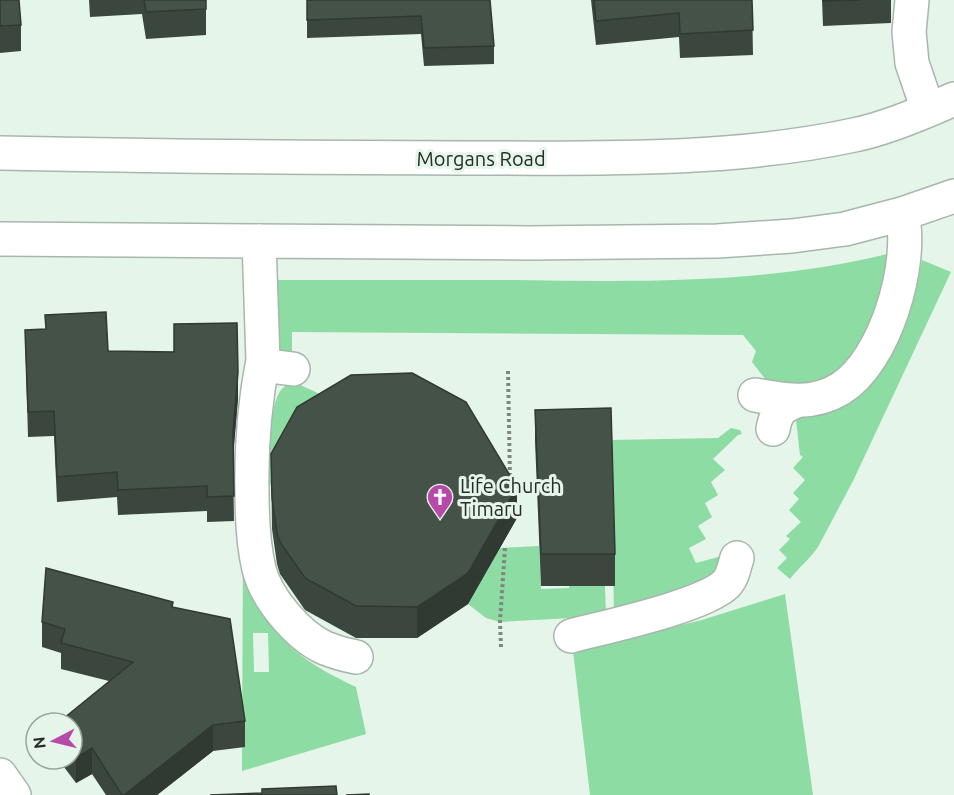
<svg xmlns="http://www.w3.org/2000/svg" width="954" height="795" viewBox="0 0 954 795" font-family="Ubuntu,sans-serif">
  <rect width="100%" height="100%" fill="#e6f5e9"/>
  <path fill="#8cdca4" fill-rule="evenodd" d="M 887,254 L 891,267 L 874,329 L 833,380 L 790,387 L 766,380 L 752,362 L 756,351 L 743,335 L 292,332 L 292,357 L 284,359 L 271,339 L 267,280 C 350,280 433,280 517,280 C 641,282 765,284 887,254 Z
    M 922,260 L 951,272 L 853,481 L 818,547 C 810,559 799,567 790,579 L 777,568 L 787,558 L 779,550 L 790,539 L 786,536 L 801,522 L 789,510 L 799,499 L 793,493 L 805,480 L 793,468 L 803,457 L 800,455 L 796,420 L 810,414 L 902,323 L 915,293 Z
    M 298,384 L 342,404 L 297,439 L 266,493 C 268,470 267,400 284,387 C 288,384 293,385 298,384 Z
    M 731,428 L 740,430 L 742,434 L 738,435 L 713,459 L 725,470 L 711,482 L 718,495 L 705,503 L 712,517 L 698,526 L 706,539 L 689,548 L 696,563 L 722,556 L 722,566 L 709,582 L 614,616 L 611,440 L 718,438 Z
    M 243,537 C 247,556 249,578 257,596 C 276,645 310,665 356,687 L 366,734 L 242,771 ZM 253,633 L 268,633 L 269,672 L 254,672 Z
    M 539,546 L 541,589 L 569,588 L 569,580 L 589,586 L 605,586 L 606,616 L 500,622 L 486,618 L 468,604 L 500,548 Z
    M 785,594 L 813,795 L 590,795 L 573,651 L 702,620 Z"/>
  <g fill="none" stroke-linecap="round" stroke-linejoin="round">
    <g stroke="#a8b7ac" stroke-width="36">
      <path id="minor" d="M 912,0 L 909,32 L 912,63 L 928,110
        M 0,153 C 155,156 309,158 464,158 C 592,158 728,162 854,135 C 885,129 925,112 954,99
        M 0,239 L 528,243 L 717,241 L 792,236 L 845,229 L 902,214 L 954,196
        M 259,241 L 263,360 L 269,366 L 293,369
        M 263,360 C 254,406 251,445 252,492 C 252,518 253,544 259,569 C 266,598 298,636 325,648 C 335,652 345,655 356,657
        M 755,395 C 784,400 812,406 840,389 C 885,362 914,263 902,214
        M 773,429 C 776,414 779,408 794,402
        M 571,636 C 605,627 704,606 726,584 C 733,577 734,567 737,558
        M 0,775 L 14,795"/>
    </g>
    <path stroke="#7d8780" stroke-width="4" stroke-dasharray="3 3" stroke-linecap="butt" d="M 508,371 L 510,480
      M 501,647 L 500,622 L 505,548"/>
    <use href="#minor" stroke="#fff" stroke-width="33"/>
  </g>
  <path fill="#3b473e" d="M 0,0 L 21,25 L 21,51 L 0,53 Z
    M 89,0 L 206,0 L 206,35 L 146,39 L 142,14 L 90,17 Z
    M 307,0 L 490,0 L 494,46 L 494,64 L 424,66 L 421,34 L 307,38 Z
    M 591,0 L 752,0 L 753,55 L 680,58 L 679,37 L 596,45 Z
    M 822,0 L 891,0 L 891,23 L 823,26 Z
    M 25,330 L 108,351 L 238,398 L 233,455 L 234,521 L 207,522 L 207,511 L 118,515 L 117,497 L 57,502 L 54,436 L 28,437 Z
    M 535,410 L 615,554 L 615,586 L 541,586 L 535,441 Z
    M 271,454 L 517,518 L 468,604 L 417,638 L 356,638 L 305,610 L 280,574 L 277,564 L 272,529 Z
    M 173,608 L 245,721 L 245,747 L 213,751 L 157,795 L 106,795 L 92,774 L 76,783 L 58,759 L 72,759 L 72,723 L 109,681 L 61,669 L 61,653 L 42,647 L 42,622 Z"/>
  <path fill="#303932" d="M 238,372 L 238,398 L 233,458 L 233,433 Z
    M 517,487 L 517,518 L 468,604 L 417,638 L 417,607 Z
    M 213,725 L 213,751 L 157,795 L 124,795 Z
    M 92,748 L 92,774 L 76,783 L 76,758 Z"/>
  <path fill="#455248" stroke="#303932" stroke-width="1.5" d="M 0,0 L 19,0 L 21,25 L 0,26 Z
    M 144,0 L 206,0 L 206,9 L 146,12 Z
    M 307,0 L 490,0 L 494,46 L 424,48 L 421,16 L 307,20 Z
    M 594,0 L 752,0 L 753,30 L 680,34 L 679,13 L 596,21 Z
    M 823,0 L 860,0 L 823,1 Z
    M 106,312 L 108,351 L 174,352 L 174,324 L 237,323 L 238,372 L 233,433 L 234,496 L 207,497 L 207,486 L 118,490 L 117,472 L 57,477 L 54,411 L 28,412 L 25,330 L 46,329 L 45,315 Z
    M 412,373 L 466,402 L 517,487 L 468,573 L 417,607 L 356,606 L 305,578 L 280,542 L 277,533 L 272,498 L 271,454 L 297,407 L 351,375 Z
    M 611,408 L 615,554 L 541,554 L 535,410 Z
    M 46,568 L 173,602 L 172,607 L 230,619 L 245,721 L 213,725 L 124,795 L 122,795 L 92,748 L 76,758 L 72,752 L 72,723 L 58,723 L 133,662 L 61,643 L 65,629 L 42,622 Z
    M 336,786 L 337,795 L 210,795 L 262,793 L 262,789 Z
    M 369,794 L 369,795 L 346,795 Z"/>
  <defs>
    <g id="church-pin" transform="scale(1.35)"><path d="M0 17L-7.5 6A9.5 9.5 0 1 1 7.5 6Z" fill="#b74aa9" stroke="#e6f5e9"/><path d="M-1.2-6h2.4v3.5h3.3v2.4h-3.3V6h-2.4V-.1h-3.3v-2.4h3.3Z" fill="#fff"/></g>
  </defs>
  <g fill-rule="evenodd">
    <use href="#church-pin" x="440" y="497"/>
  </g>
  <g text-anchor="middle" dominant-baseline="central" stroke-width="6" stroke-linejoin="round" paint-order="stroke">
    <g font-size="20" fill="#262c28" stroke="#e6f5e9">
      <text x="481" y="158">Morgans Road</text>
    </g>
    <g font-size="20" fill="#262c28" stroke="#e6f5e9" text-anchor="start">
      <text x="460" y="485">Life Church<tspan x="460" dy="23">Timaru</tspan></text>
    </g>
  </g>
  <g transform="translate(54 741) rotate(263)"><circle r="28" fill="#e6f5e9" stroke="#99a59c" stroke-width="1.5"/>
  <path d="M0-4.5L10 22L0 15L-10 22Z" fill="#b74aa9"/>
  <text y="-9" font-size="16" font-weight="bold" text-anchor="middle" fill="#262c28">N</text>
  </g>
</svg>
